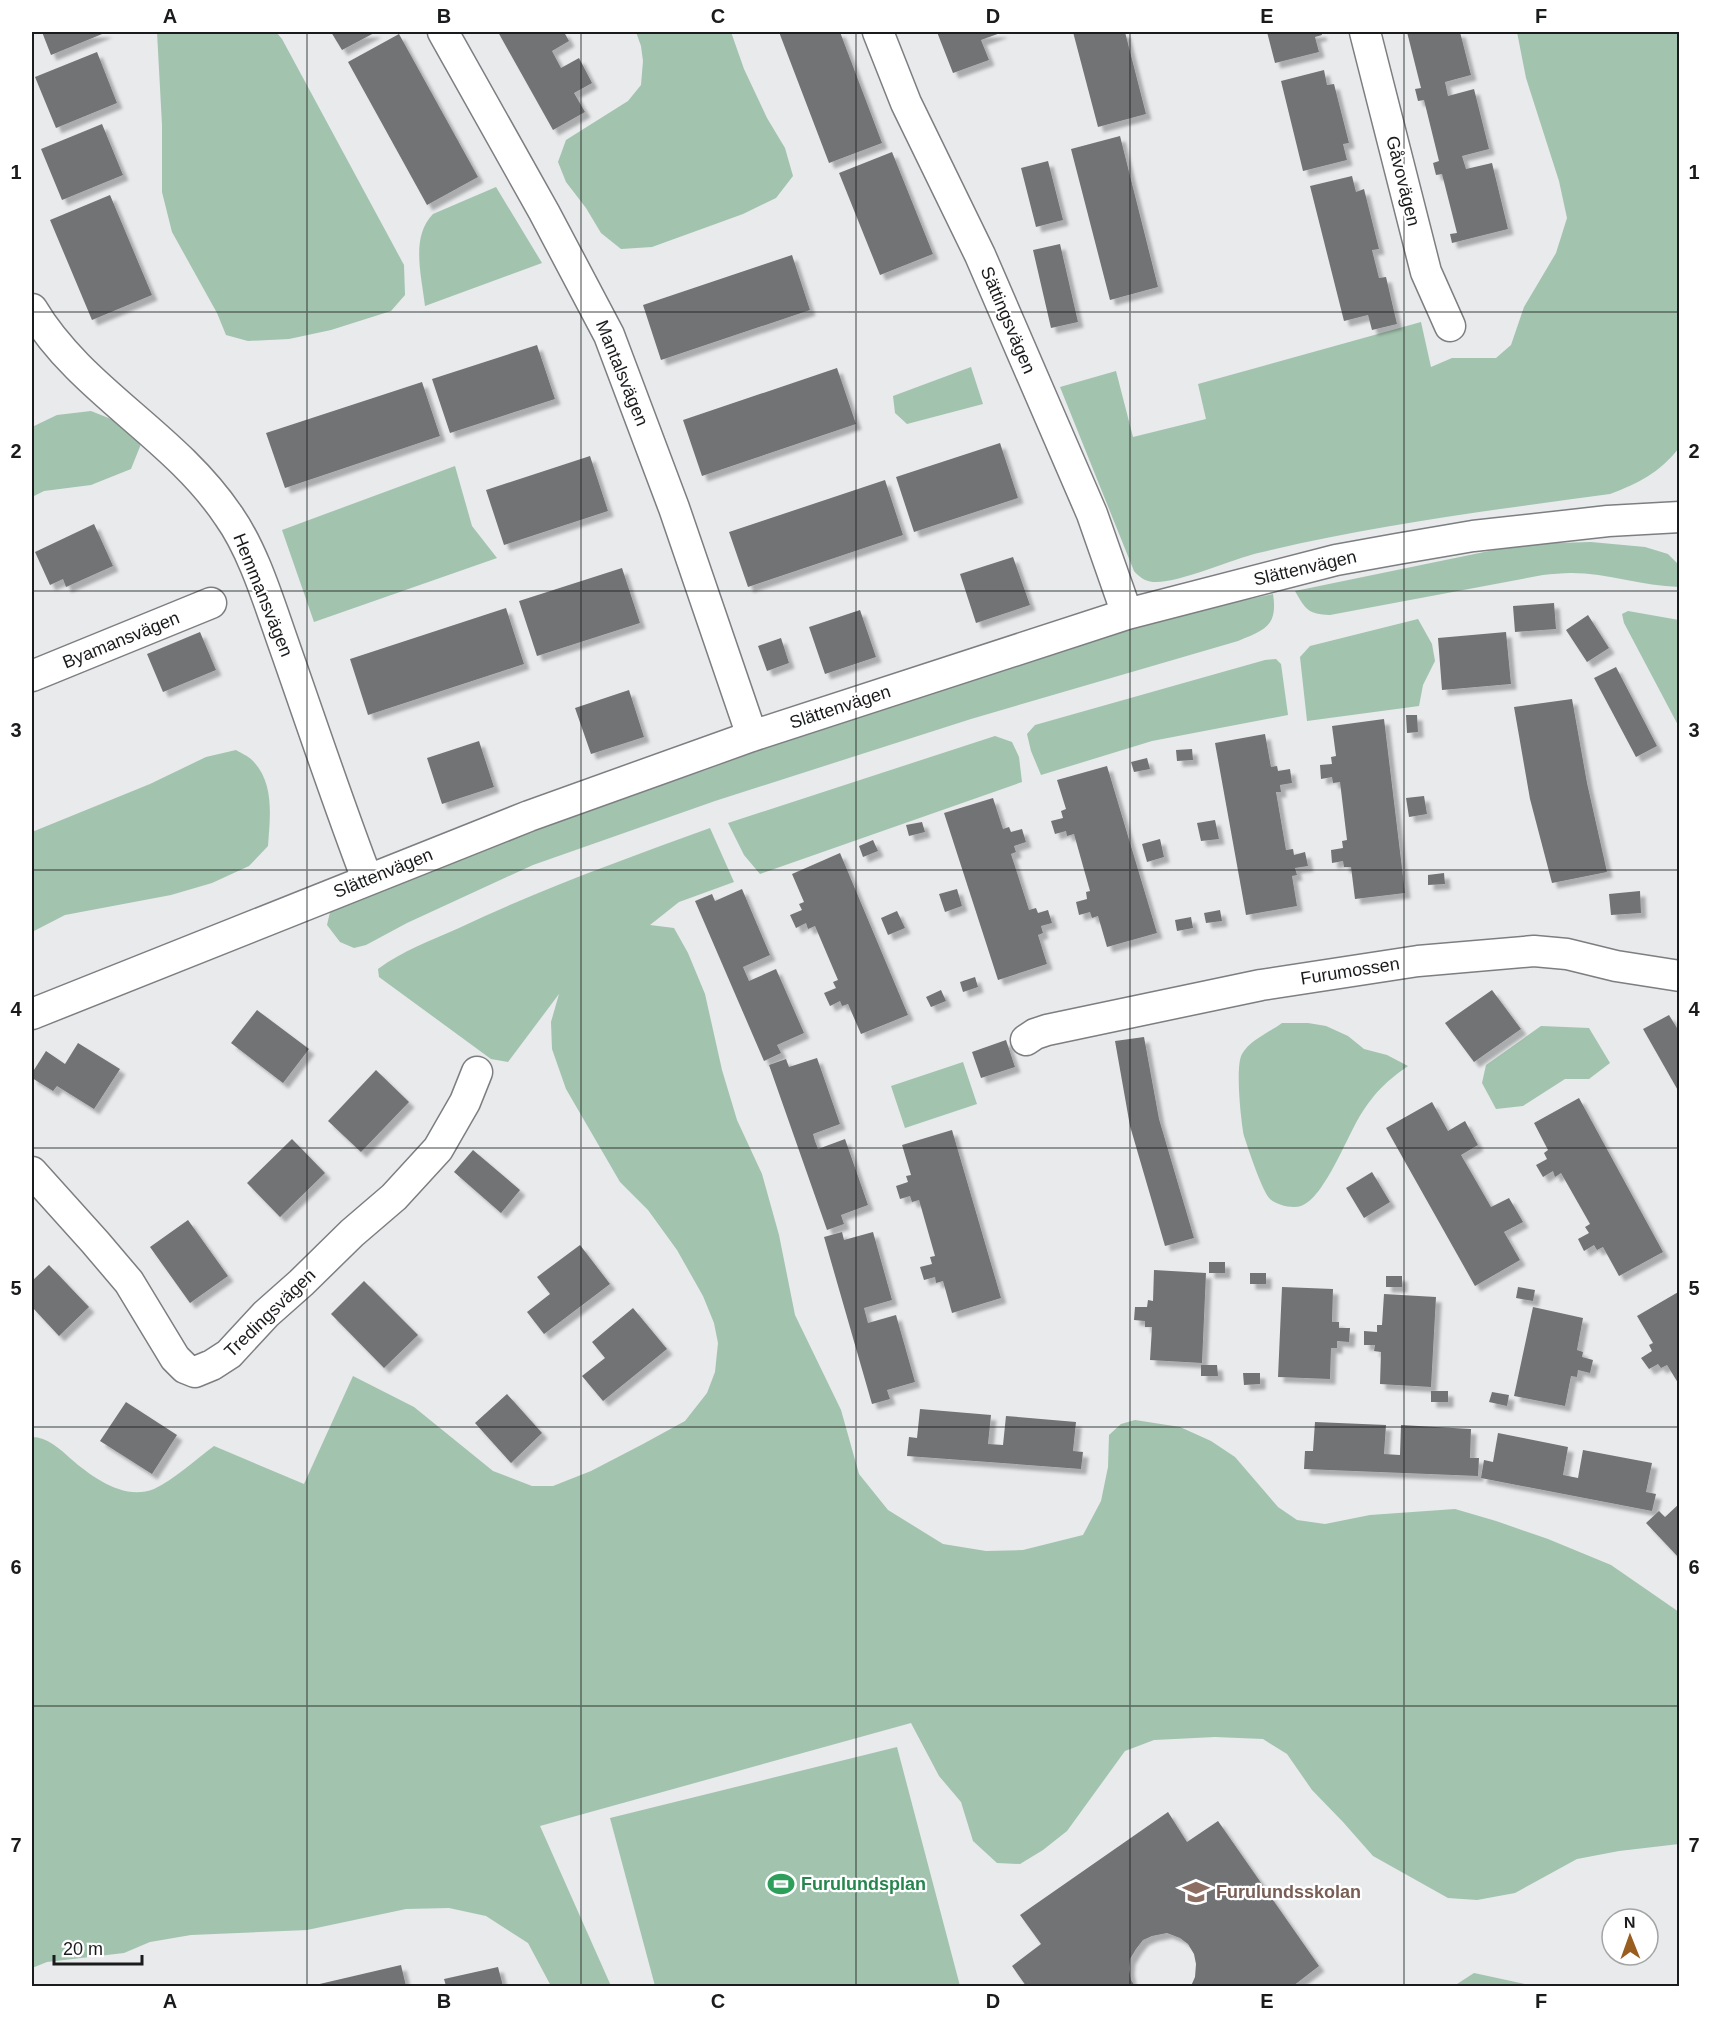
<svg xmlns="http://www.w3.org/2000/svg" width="1711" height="2018" viewBox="0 0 1711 2018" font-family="Arial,sans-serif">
  <defs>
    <filter id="shadow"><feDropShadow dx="5.5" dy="5.5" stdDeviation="1.5" flood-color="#0004"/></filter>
  </defs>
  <rect width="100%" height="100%" fill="#e8eaec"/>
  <path fill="#a2c3ae" d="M 157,32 L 276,32 L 282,39 L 404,265 L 405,295 L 391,311 L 331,330 L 289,339 L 248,341 L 226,335 L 217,313 L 172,232 L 162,192 L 162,125 Z
    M 636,32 L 731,32 L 744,69 L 767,118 L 785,148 L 793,176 L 776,198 L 743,214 L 652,247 L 621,249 L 601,233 L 586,208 L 566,182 L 558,162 L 566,140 L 628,101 L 641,85 L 643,61 L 641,46 Z
    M 1517,32 L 1679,32 L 1679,448 C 1659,473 1639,483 1610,494 C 1492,510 1373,525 1258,553 C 1233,559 1176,584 1153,582 C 1145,581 1139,577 1134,571 L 1060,387 L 1116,371 L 1133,437 L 1206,419 L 1198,384 L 1421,322 L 1431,367 L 1452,358 L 1496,358 L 1511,345 L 1524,307 L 1556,253 L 1567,218 L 1559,181 L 1526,78 Z
    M 496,187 L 542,263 L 425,306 C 422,277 410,237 433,214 Z
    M 971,367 L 983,404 L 907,424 L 895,413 L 893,396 Z
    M 91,411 L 126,425 L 141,444 L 131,469 L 91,485 L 44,491 L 32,497 L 32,427 L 57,415 Z
    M 455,466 L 472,526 L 497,558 L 314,622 L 282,530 Z
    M 1591,542 L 1645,547 L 1668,554 L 1679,565 L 1679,587 C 1643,586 1608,573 1571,573 C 1562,573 1552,574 1543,575 L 1330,615 C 1308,614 1306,610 1295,591 L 1523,544 Z
    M 1273,594 C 1278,626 1265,630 1238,641 L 971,719 L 715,801 L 533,865 L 407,923 L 366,945 L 354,948 L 340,942 L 327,925 L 330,912 L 545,823 L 706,770 L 985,668 L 1133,624 Z
    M 1628,611 L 1679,620 L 1679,727 L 1624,623 L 1622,614 Z
    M 1418,619 L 1432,644 L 1435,661 L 1423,685 L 1419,706 L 1307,721 L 1300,657 L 1310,646 Z
    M 1276,659 L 1281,664 L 1288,715 L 1152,741 L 1041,775 L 1031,751 L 1027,734 L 1035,725 L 1265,660 Z
    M 995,736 L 1012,742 L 1019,757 L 1022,782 L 760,874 L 744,855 L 728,823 Z
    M 236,750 C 241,753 248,756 252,760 C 275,783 270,817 268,846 L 249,866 L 212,883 L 171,895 L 65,915 L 32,932 L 32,832 L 150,784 L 206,757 Z
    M 710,828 L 734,882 L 679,902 L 650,925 L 674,928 L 688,953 L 705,994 L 722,1070 L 737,1120 L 762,1174 L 779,1235 L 795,1315 L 841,1410 L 859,1474 L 888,1510 L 943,1544 L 986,1551 L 1023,1550 L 1083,1535 L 1101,1501 L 1108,1467 L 1109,1435 L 1121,1424 L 1135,1420 L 1180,1427 L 1211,1441 L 1235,1457 L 1278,1507 L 1297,1520 L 1325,1524 L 1370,1515 L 1455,1509 L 1496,1521 L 1548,1539 L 1611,1565 L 1679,1612 L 1679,1844 L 1619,1851 L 1577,1859 L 1515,1893 L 1477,1900 L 1448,1898 L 1373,1856 L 1343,1822 L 1312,1790 L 1287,1754 L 1263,1739 L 1215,1737 L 1154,1740 L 1125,1751 L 1067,1831 L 1043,1850 L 1020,1864 L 997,1863 L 973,1841 L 961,1802 L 939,1776 L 911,1723 L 540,1826 L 611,1986 L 551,1986 L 528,1943 L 486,1916 L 449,1908 L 406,1909 L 307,1930 L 191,1935 L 150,1942 L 124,1953 L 47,1962 L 32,1968 L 32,1437 C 47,1437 60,1449 71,1459 C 92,1477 124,1501 154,1489 C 174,1480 196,1459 214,1446 L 304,1484 L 353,1376 L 414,1407 L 493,1471 L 532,1486 L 553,1486 L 591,1471 L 643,1444 L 685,1421 L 707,1393 L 715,1372 L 718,1343 L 714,1323 L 703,1296 L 677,1250 L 648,1210 L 620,1182 L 566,1089 L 552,1049 L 551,1022 L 559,994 L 508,1062 L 491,1059 L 379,977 L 378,969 C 402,951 432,940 459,928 C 541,889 625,859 710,828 Z
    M 1282,1023 L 1308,1023 L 1326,1026 L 1348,1036 L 1364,1049 L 1387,1055 L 1408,1066 C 1387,1081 1378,1089 1363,1111 C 1348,1133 1325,1198 1301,1206 C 1292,1209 1277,1205 1270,1199 C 1262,1191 1248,1148 1244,1136 C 1241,1121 1235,1066 1242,1054 C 1250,1040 1270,1032 1282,1023 Z
    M 1541,1026 L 1589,1028 L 1610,1063 L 1589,1079 L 1565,1079 L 1523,1106 L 1496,1109 L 1482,1083 L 1486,1065 Z
    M 963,1062 L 977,1104 L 905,1128 L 891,1086 Z
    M 897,1747 L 960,1986 L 655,1986 L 610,1818 Z
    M 1474,1973 L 1534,1986 L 1454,1986 Z"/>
  <path fill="#727375" filter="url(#shadow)" d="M 42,32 L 107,32 L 51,55 Z
    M 331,32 L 376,32 L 342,50 Z
    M 498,32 L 564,32 L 569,41 L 552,51 L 561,68 L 579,58 L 592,83 L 574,93 L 585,112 L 553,130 Z
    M 779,32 L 840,32 L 882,143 L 829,163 Z
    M 937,32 L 1003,32 L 981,40 L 989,60 L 953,73 Z
    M 1073,32 L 1125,32 L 1146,114 L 1098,127 Z
    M 1267,32 L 1321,32 L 1322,35 L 1315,37 L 1319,52 L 1275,63 Z
    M 1407,32 L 1460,32 L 1471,75 L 1445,82 L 1448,96 L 1474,89 L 1489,149 L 1462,156 L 1466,169 L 1492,163 L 1508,229 L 1452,243 L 1450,234 L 1457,233 L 1442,174 L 1436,175 L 1433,163 L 1439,161 L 1424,100 L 1418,101 L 1415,89 L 1421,88 Z
    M 399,34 L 478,177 L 427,205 L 348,62 Z
    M 97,52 L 117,103 L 56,128 L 35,77 Z
    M 1324,70 L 1327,85 L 1334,84 L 1349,143 L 1343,144 L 1347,160 L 1303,171 L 1281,81 Z
    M 102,124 L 123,175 L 62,200 L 41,149 Z
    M 1120,136 L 1158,287 L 1110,300 L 1071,149 Z
    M 892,152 L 933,254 L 880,275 L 839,173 Z
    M 1048,161 L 1063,220 L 1036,227 L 1021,168 Z
    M 1352,176 L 1356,192 L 1364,189 L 1379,249 L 1372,250 L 1379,278 L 1386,277 L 1397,324 L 1372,330 L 1368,315 L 1344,321 L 1310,186 Z
    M 110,195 L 152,295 L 92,320 L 50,220 Z
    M 1060,244 L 1078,322 L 1051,328 L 1033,250 Z
    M 792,255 L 810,310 L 661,360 L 643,305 Z
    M 537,345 L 555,399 L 450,433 L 432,379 Z
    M 837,368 L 856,424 L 702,476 L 683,420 Z
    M 422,382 L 440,436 L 285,488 L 266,433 Z
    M 1000,443 L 1018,498 L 914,532 L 896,477 Z
    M 590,456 L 608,511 L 504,545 L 486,490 Z
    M 885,480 L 903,535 L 748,587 L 729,532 Z
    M 94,524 L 113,566 L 66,587 L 63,579 L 50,585 L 35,552 Z
    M 1013,557 L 1030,605 L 976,623 L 960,574 Z
    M 622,568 L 640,623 L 537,656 L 519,601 Z
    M 1554,603 L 1556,629 L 1515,632 L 1513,606 Z
    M 506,608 L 524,664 L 368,715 L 350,659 Z
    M 860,610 L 876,657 L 825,674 L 809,627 Z
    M 1588,615 L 1609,648 L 1587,662 L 1566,630 Z
    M 200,632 L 216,670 L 163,692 L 147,654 Z
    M 1506,632 L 1511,684 L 1442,690 L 1438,638 Z
    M 781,638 L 789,663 L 767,671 L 758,646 Z
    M 1616,667 L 1657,746 L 1636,757 L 1594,678 Z
    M 629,690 L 644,737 L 591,754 L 575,708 Z
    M 1572,699 L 1587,783 L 1607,872 L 1552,883 L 1530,799 L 1514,707 Z
    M 1406,715 L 1417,715 L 1418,732 L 1407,733 Z
    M 1384,719 L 1405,893 L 1355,899 L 1351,867 L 1344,867 L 1343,861 L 1332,863 L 1331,850 L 1343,848 L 1342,841 L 1347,840 L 1340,782 L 1333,783 L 1332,777 L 1321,779 L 1320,765 L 1332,764 L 1331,757 L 1336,756 L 1332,726 Z
    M 1265,734 L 1271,767 L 1277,766 L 1278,771 L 1290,769 L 1292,783 L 1280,785 L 1281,792 L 1276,792 L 1286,850 L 1293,849 L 1294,855 L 1305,852 L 1308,866 L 1295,868 L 1297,875 L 1292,876 L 1297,906 L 1246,915 L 1215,743 Z
    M 479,741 L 494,787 L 442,804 L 427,758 Z
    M 1192,749 L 1193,760 L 1177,761 L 1176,750 Z
    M 1147,758 L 1150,769 L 1134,772 L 1131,762 Z
    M 1107,766 L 1157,933 L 1107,947 L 1098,916 L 1092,918 L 1090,912 L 1079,915 L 1076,902 L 1087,899 L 1086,892 L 1090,891 L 1074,834 L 1067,836 L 1066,831 L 1055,834 L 1051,821 L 1063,818 L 1061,811 L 1066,809 L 1057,780 Z
    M 1424,796 L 1427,814 L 1409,817 L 1406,798 Z
    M 993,798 L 1003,829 L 1009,827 L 1011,832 L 1022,829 L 1026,842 L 1014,846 L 1016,852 L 1011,854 L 1029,910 L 1036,908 L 1038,913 L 1048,910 L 1052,923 L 1041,926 L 1043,933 L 1038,935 L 1047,964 L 998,980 L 944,813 Z
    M 1215,820 L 1219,839 L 1201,841 L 1197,823 Z
    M 922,822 L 925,832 L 909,836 L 906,825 Z
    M 1160,839 L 1164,857 L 1147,862 L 1142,844 Z
    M 873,840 L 878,851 L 863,857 L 859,846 Z
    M 840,853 L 908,1015 L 861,1034 L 848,1004 L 842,1006 L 840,1001 L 830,1006 L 824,993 L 836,988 L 833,982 L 838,980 L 815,926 L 808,929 L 806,923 L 796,928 L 790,915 L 802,910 L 799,904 L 804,902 L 792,874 Z
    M 1444,873 L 1445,884 L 1428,885 L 1428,875 Z
    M 742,889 L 770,955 L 743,967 L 749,981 L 776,969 L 804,1033 L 777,1045 L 781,1053 L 764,1061 L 695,901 L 712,894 L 715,901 Z
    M 957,889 L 962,906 L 945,912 L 939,894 Z
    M 1640,891 L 1641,913 L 1611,915 L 1609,894 Z
    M 1220,910 L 1222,921 L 1206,923 L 1204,913 Z
    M 897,911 L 905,928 L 888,935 L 881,918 Z
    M 1191,917 L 1193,928 L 1177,931 L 1175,920 Z
    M 975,977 L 978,987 L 963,992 L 960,982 Z
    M 941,990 L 946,1001 L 931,1007 L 926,997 Z
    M 1492,990 L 1521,1029 L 1474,1062 L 1445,1023 Z
    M 257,1010 L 309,1049 L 283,1083 L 231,1043 Z
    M 1669,1015 L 1680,1033 L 1680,1094 L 1643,1029 Z
    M 1144,1037 L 1159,1119 L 1194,1238 L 1165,1246 L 1130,1126 L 1115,1041 Z
    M 1006,1040 L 1015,1067 L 981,1078 L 972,1052 Z
    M 78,1043 L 120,1069 L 94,1109 L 57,1086 L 53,1091 L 32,1078 L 32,1073 L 46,1051 L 65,1064 Z
    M 817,1058 L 840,1124 L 813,1134 L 815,1141 L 818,1149 L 845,1139 L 868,1205 L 841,1215 L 844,1224 L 827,1230 L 769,1065 L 786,1059 L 789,1067 Z
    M 376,1070 L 409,1102 L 361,1152 L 328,1121 Z
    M 1579,1098 L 1663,1252 L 1619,1276 L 1603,1247 L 1597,1250 L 1594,1245 L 1584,1251 L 1578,1239 L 1589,1233 L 1585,1227 L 1590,1224 L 1561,1173 L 1555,1177 L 1553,1171 L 1543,1177 L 1536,1165 L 1547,1159 L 1544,1153 L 1548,1150 L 1534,1123 Z
    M 1432,1102 L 1448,1131 L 1465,1121 L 1478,1145 L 1461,1155 L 1491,1207 L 1509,1198 L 1523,1222 L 1504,1232 L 1520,1260 L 1475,1286 L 1386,1128 Z
    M 952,1130 L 1001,1298 L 952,1313 L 943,1281 L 936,1283 L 935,1277 L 924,1280 L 920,1267 L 932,1264 L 930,1257 L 935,1256 L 919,1200 L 912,1202 L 910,1196 L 900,1199 L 896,1186 L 908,1182 L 906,1176 L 911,1175 L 902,1145 Z
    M 292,1139 L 325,1173 L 280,1217 L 247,1183 Z
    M 473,1150 L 520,1190 L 501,1213 L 454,1172 Z
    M 1372,1172 L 1390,1202 L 1364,1218 L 1346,1188 Z
    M 188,1220 L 228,1276 L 190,1303 L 150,1247 Z
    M 842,1232 L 844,1240 L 873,1232 L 892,1300 L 864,1308 L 868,1323 L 896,1315 L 915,1382 L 887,1390 L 890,1399 L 872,1404 L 824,1237 Z
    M 580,1245 L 610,1284 L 544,1334 L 527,1312 L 550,1294 L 537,1277 Z
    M 1209,1262 L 1225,1262 L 1225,1273 L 1209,1273 Z
    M 49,1265 L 89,1307 L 59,1336 L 32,1307 L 32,1281 Z
    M 1154,1270 L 1206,1273 L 1202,1363 L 1150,1360 L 1152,1327 L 1145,1327 L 1145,1321 L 1134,1320 L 1135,1307 L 1147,1307 L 1148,1300 L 1153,1301 Z
    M 1250,1273 L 1266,1273 L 1266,1284 L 1250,1284 Z
    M 1386,1276 L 1402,1276 L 1402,1287 L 1386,1287 Z
    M 364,1281 L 418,1335 L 384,1368 L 331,1314 Z
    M 1282,1287 L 1333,1289 L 1332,1322 L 1339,1322 L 1339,1328 L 1350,1328 L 1349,1342 L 1337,1341 L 1337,1348 L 1331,1348 L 1330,1379 L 1278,1377 Z
    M 1518,1287 L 1535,1290 L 1533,1301 L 1516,1298 Z
    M 1680,1291 L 1680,1386 L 1667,1365 L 1661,1368 L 1658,1364 L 1649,1369 L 1641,1358 L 1652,1351 L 1649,1345 L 1653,1343 L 1637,1316 Z
    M 1384,1294 L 1436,1297 L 1431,1387 L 1380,1384 L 1381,1352 L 1374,1351 L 1375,1345 L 1364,1345 L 1364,1331 L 1377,1332 L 1377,1325 L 1382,1325 Z
    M 1533,1307 L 1583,1318 L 1577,1350 L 1583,1352 L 1582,1357 L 1593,1360 L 1590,1373 L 1578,1370 L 1577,1377 L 1571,1376 L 1565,1406 L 1514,1396 Z
    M 633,1308 L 667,1349 L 603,1401 L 582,1376 L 605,1358 L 592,1342 Z
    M 1201,1365 L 1217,1365 L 1218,1376 L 1201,1376 Z
    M 1243,1373 L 1260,1373 L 1260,1384 L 1244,1385 Z
    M 1431,1391 L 1448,1391 L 1448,1402 L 1431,1402 Z
    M 1492,1392 L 1509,1395 L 1507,1406 L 1489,1402 Z
    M 507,1394 L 542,1433 L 511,1463 L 475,1423 Z
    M 126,1402 L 177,1435 L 152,1474 L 100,1441 Z
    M 920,1409 L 991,1415 L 988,1444 L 1003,1445 L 1006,1416 L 1076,1422 L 1073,1451 L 1083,1452 L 1081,1469 L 907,1456 L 909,1437 L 917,1438 Z
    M 1315,1422 L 1386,1425 L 1384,1454 L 1400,1455 L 1401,1425 L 1471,1429 L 1470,1458 L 1479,1458 L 1478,1476 L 1304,1469 L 1305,1451 L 1313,1451 Z
    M 1498,1433 L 1568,1447 L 1563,1475 L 1578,1478 L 1583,1450 L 1652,1463 L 1646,1492 L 1656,1494 L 1652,1511 L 1481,1478 L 1484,1460 L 1493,1462 Z
    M 1680,1503 L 1680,1559 L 1646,1523 L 1659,1511 L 1665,1517 Z
    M 1168,1812 L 1187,1842 L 1218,1821 L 1319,1966 L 1293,1986 L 1191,1986 L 1195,1977 L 1196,1964 L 1194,1954 L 1188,1944 L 1180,1938 L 1167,1933 L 1152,1936 L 1143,1940 L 1136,1949 L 1130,1959 L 1129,1969 L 1131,1980 L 1135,1986 L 1026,1986 L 1012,1966 L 1041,1944 L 1020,1915 Z
    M 401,1965 L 406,1986 L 311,1986 Z
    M 498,1967 L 503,1986 L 446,1986 L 444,1979 Z"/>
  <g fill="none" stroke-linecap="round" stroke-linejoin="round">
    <g stroke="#7d7e81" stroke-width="33">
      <path id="minor" d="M 443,32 L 544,212 L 609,335 L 674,508 L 752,736
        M 878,32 L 906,103 L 980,255 L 1092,514 L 1127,614
        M 1365,32 L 1426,272 L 1450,326
        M 32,309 C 80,390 174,435 228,515 C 254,551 270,606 285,648 C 312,725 338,803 367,879
        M 32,676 L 211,603
        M 32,1014 L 529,816 L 752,736 L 1127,614 L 1336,560 L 1397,549 L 1473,536 L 1608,521 L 1680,517
        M 1026,1040 L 1035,1034 L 1047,1030 L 1261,985 L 1418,961 L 1534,951 L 1567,954 L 1616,966 L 1680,976
        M 32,1172 L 95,1242 L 129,1282 L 175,1358 L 185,1368 L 195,1372 L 212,1365 L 229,1354 L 266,1314 L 301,1283 L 352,1233 L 394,1197 L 438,1149 L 465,1102 L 477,1072"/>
    </g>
    <use href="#minor" stroke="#fff" stroke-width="30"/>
  </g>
  <path fill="none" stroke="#1a1b1c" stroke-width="1.5" stroke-opacity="0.55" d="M 307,32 L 307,1986M 581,32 L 581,1986M 856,32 L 856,1986M 1130,32 L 1130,1986M 1404,32 L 1404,1986M 32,312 L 1680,312M 32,591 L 1680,591M 32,870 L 1680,870M 32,1148 L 1680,1148M 32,1427 L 1680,1427M 32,1706 L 1680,1706"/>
  <defs>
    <g id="stadium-bare" transform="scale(2.07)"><path d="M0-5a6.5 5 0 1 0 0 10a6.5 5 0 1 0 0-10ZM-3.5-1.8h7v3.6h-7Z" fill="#2e9e5b" stroke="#fff" stroke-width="2.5" paint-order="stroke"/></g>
    <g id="school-bare" transform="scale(2.07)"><path d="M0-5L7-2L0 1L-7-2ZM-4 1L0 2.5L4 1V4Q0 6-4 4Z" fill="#8d6e63" stroke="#fff" stroke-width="2.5" paint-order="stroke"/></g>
  </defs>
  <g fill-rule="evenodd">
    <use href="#stadium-bare" x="781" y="1884"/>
    <use href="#school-bare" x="1196" y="1892"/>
  </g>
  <g text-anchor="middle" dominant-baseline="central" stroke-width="4.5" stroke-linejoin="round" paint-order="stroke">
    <g font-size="18" fill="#1a1b1c" stroke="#fff">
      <text transform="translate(1403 181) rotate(76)">Gåvovägen</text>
      <text transform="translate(1008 320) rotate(67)">Sättingsvägen</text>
      <text transform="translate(622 373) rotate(68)">Mantalsvägen</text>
      <text transform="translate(1305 568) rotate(-13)">Slättenvägen</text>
      <text transform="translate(263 595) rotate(68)">Hemmansvägen</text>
      <text transform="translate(121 640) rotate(-22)">Byamansvägen</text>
      <text transform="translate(840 707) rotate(-18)">Slättenvägen</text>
      <text transform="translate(383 873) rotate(-22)">Slättenvägen</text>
      <text transform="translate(1350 971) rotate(-9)">Furumossen</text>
      <text transform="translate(270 1313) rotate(-44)">Tredingsvägen</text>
    </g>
    <g font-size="18" font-weight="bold" fill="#27864d" stroke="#fff" text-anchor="start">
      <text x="801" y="1884">Furulundsplan</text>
    </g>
    <g font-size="18" font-weight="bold" fill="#785e54" stroke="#fff" text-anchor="start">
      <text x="1216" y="1892">Furulundsskolan</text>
    </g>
  </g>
  <rect width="1711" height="2018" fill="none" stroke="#ffffff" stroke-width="66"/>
  <g transform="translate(1630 1937) rotate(359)"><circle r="28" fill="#ffffff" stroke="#a3a4a4" stroke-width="1.5"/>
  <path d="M0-4.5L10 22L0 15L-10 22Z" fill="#995e1f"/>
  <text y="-9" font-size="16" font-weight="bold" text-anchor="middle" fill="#1a1b1c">N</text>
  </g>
  <path d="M54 1955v9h88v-9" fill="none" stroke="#1a1b1c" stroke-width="3"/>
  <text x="63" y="1955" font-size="18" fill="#1a1b1c" stroke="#ffffff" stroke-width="4.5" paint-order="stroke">20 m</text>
  <rect x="33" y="33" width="1645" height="1952" fill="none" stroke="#1a1b1c" stroke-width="2"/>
  <g font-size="20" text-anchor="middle" font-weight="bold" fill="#1a1b1c">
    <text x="170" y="23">A</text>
    <text x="444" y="23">B</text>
    <text x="718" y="23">C</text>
    <text x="993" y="23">D</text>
    <text x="1267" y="23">E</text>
    <text x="1541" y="23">F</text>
    <text x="16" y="179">1</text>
    <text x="1694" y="179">1</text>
    <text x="16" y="458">2</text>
    <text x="1694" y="458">2</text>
    <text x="16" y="737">3</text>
    <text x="1694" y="737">3</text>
    <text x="16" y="1016">4</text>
    <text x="1694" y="1016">4</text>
    <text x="16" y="1295">5</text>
    <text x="1694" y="1295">5</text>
    <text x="16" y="1574">6</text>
    <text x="1694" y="1574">6</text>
    <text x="16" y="1852">7</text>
    <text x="1694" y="1852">7</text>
    <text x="170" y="2008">A</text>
    <text x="444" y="2008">B</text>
    <text x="718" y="2008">C</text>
    <text x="993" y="2008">D</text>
    <text x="1267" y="2008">E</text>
    <text x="1541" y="2008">F</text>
  </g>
</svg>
